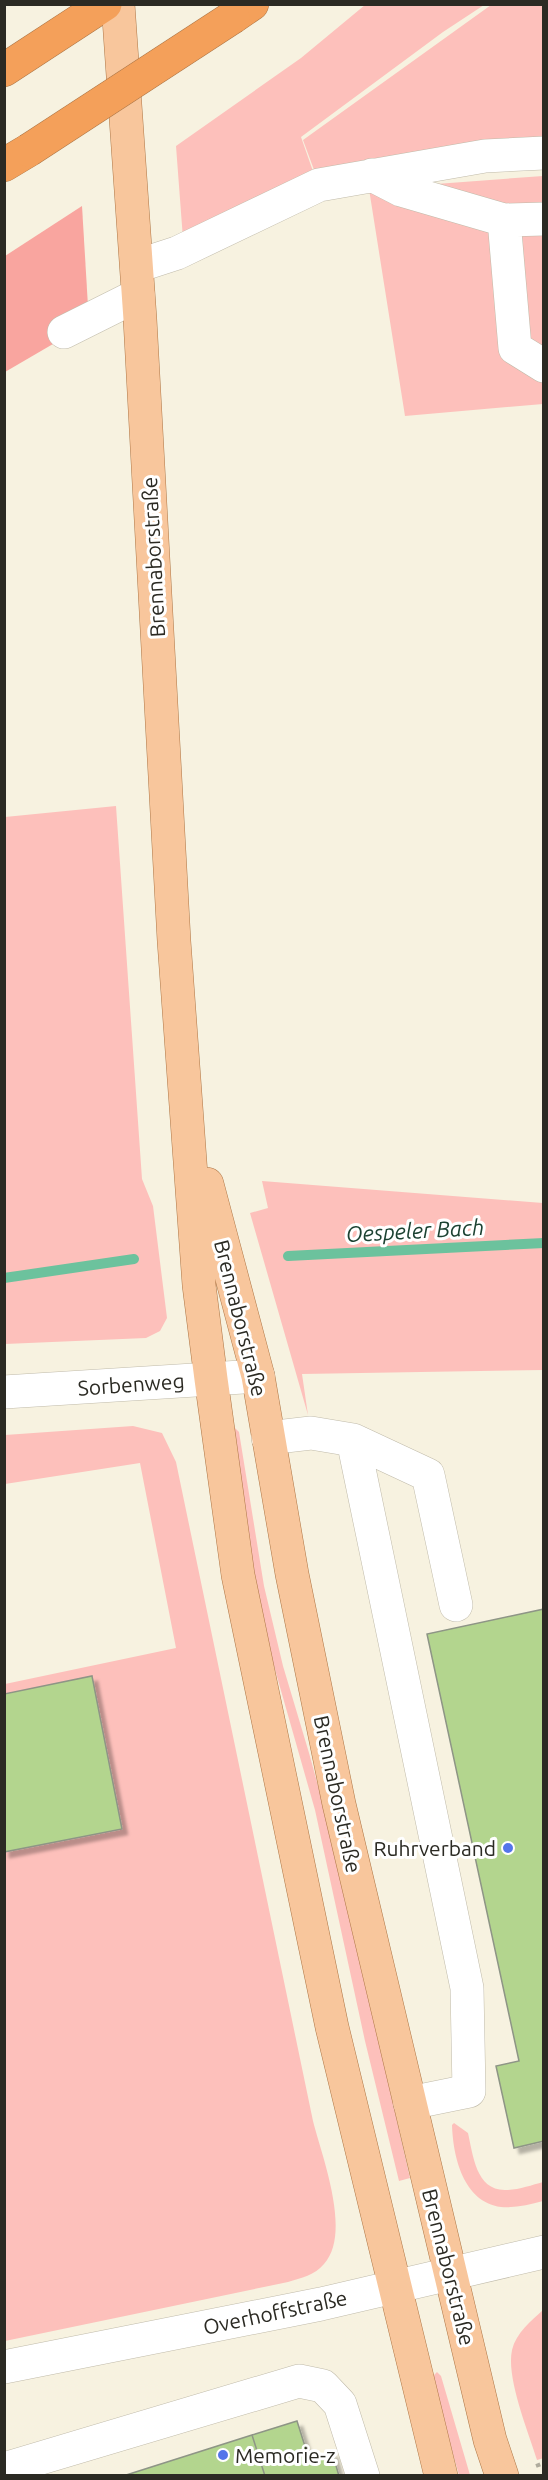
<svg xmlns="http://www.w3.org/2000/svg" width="548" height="2480" viewBox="0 0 548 2480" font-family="Ubuntu,sans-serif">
  <defs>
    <filter id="shadow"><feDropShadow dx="5.5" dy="5.5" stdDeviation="1.5" flood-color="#0004"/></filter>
  </defs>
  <rect width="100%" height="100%" fill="#f7f2e0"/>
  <path fill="#fdc0bb" d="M 365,5 L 484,5 L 443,32 L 301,137 L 315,177 L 183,239 L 176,146 L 301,58 Z
    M 491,5 L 543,5 L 543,139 L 317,178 L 303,140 Z
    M 543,176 L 543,404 L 405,416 L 369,189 Z
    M 116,806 L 142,1179 L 153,1206 L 167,1318 L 160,1331 L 146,1338 L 5,1344 L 5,817 Z
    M 262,1181 L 543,1203 L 543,1370 L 302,1374 L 308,1415 L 250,1213 L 268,1208 Z
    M 133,1426 L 162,1433 L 176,1462 L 313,2121 C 322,2157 352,2233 324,2264 C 315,2275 301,2278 288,2282 L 5,2341 L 5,1684 L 176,1648 L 140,1463 L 5,1484 L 5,1435 Z
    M 235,1428 L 239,1432 L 264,1586 L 283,1666 L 309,1753 L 333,1840 L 410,2178 L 399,2181 L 365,2041 L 315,1810 L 268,1645 L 253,1581 L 230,1429 Z
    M 454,2123 L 468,2133 C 473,2155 476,2191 506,2190 C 518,2190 532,2185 543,2182 L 543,2201 C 529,2205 516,2208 501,2207 C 463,2202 453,2156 452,2125 Z
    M 543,2310 L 544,2458 L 537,2460 C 528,2431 506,2378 512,2350 C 516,2333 531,2321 543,2310 Z
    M 437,2372 L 441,2376 L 470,2475 L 459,2475 L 431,2378 Z"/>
  <path fill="#f9a59f" d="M 82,206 L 89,323 L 5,372 L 5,256 Z"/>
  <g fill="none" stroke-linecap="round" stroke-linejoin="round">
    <path stroke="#6cc29d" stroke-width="10" d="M 288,1256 L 544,1243
      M 4,1278 L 134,1259"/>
  </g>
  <path fill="#b3d58e" stroke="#8e9586" stroke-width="1.5" filter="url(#shadow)" d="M 544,1609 L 544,2141 L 514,2148 L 496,2066 L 519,2061 L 427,1634 Z
    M 92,1676 L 122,1829 L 4,1852 L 4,1694 Z
    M 297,2421 L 309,2459 L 332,2452 L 339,2476 L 265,2476 L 252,2435 Z
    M 252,2435 L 265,2476 L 123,2476 Z"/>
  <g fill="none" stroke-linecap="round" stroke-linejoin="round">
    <g stroke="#c0bbaa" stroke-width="34">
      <path id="minor" d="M 372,175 L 401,190 L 504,220 L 544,219
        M 504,220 L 515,348 L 544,366
        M 137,266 L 177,253 L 319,185 L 485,156 L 544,153
        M 64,332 L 138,295
        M 4,1392 L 258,1376
        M 268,1438 L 311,1433 L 353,1440 L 428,1475 L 456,1605
        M 353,1440 L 467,1988 L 469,2091 L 410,2103
        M 4,2367 L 321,2304 L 544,2252
        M 4,2469 L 299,2381 L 323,2386 L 340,2404 L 363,2476"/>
    </g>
    <g stroke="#ae7747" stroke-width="34">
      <path id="major" d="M 118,4 L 140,319 L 174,941 L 199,1285 L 211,1379 L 238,1575 L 332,2027 L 441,2476
        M 207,1184 L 258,1376 L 292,1574 L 339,1804 L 490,2440 L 502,2476"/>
    </g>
    <g stroke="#ae7747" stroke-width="34">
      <path id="highway" d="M 233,17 L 252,4
        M 4,70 L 105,4
        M 4,165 L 29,150"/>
    </g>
    <path stroke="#afac9d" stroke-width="4" stroke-dasharray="4.5 4.5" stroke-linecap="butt" d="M 536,2466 L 544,2463"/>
    <use href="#minor" stroke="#fff" stroke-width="33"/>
    <use href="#major" stroke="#f8c69c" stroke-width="33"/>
    <use href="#highway" stroke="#f4a05a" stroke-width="33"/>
    <g stroke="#ae7747" stroke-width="34" stroke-linecap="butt">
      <path id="highway-bridge" d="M 29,150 L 233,17"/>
    </g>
    <use href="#highway-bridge" stroke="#f4a05a" stroke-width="33"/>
  </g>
  <g fill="#5475ea" stroke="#fff" stroke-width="2">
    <circle cx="508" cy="1848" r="6"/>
    <circle cx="223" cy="2455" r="6"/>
  </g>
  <g text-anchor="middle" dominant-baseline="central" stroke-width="6" stroke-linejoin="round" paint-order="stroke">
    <g font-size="21" fill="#2b2a23" stroke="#fff">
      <text transform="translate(153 557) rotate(-93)">Brennaborstraße</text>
      <text transform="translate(241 1318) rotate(76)">Brennaborstraße</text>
      <text transform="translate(131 1384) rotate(-4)">Sorbenweg</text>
      <text transform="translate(338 1794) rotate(78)">Brennaborstraße</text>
      <text transform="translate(449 2267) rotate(76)">Brennaborstraße</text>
      <text transform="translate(275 2312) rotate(-12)">Overhoffstraße</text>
    </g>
    <g font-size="21" fill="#2b2a23" stroke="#fff" text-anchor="end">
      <text x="496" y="1848">Ruhrverband</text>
      <text x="235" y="2455" text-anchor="start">Memorie-z</text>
    </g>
    <g font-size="22" font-style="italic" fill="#1c4232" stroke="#fff">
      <text transform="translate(415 1230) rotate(-3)">Oespeler Bach</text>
    </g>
  </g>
  <rect width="548" height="2480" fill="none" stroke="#2b2a23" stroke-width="12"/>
</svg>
